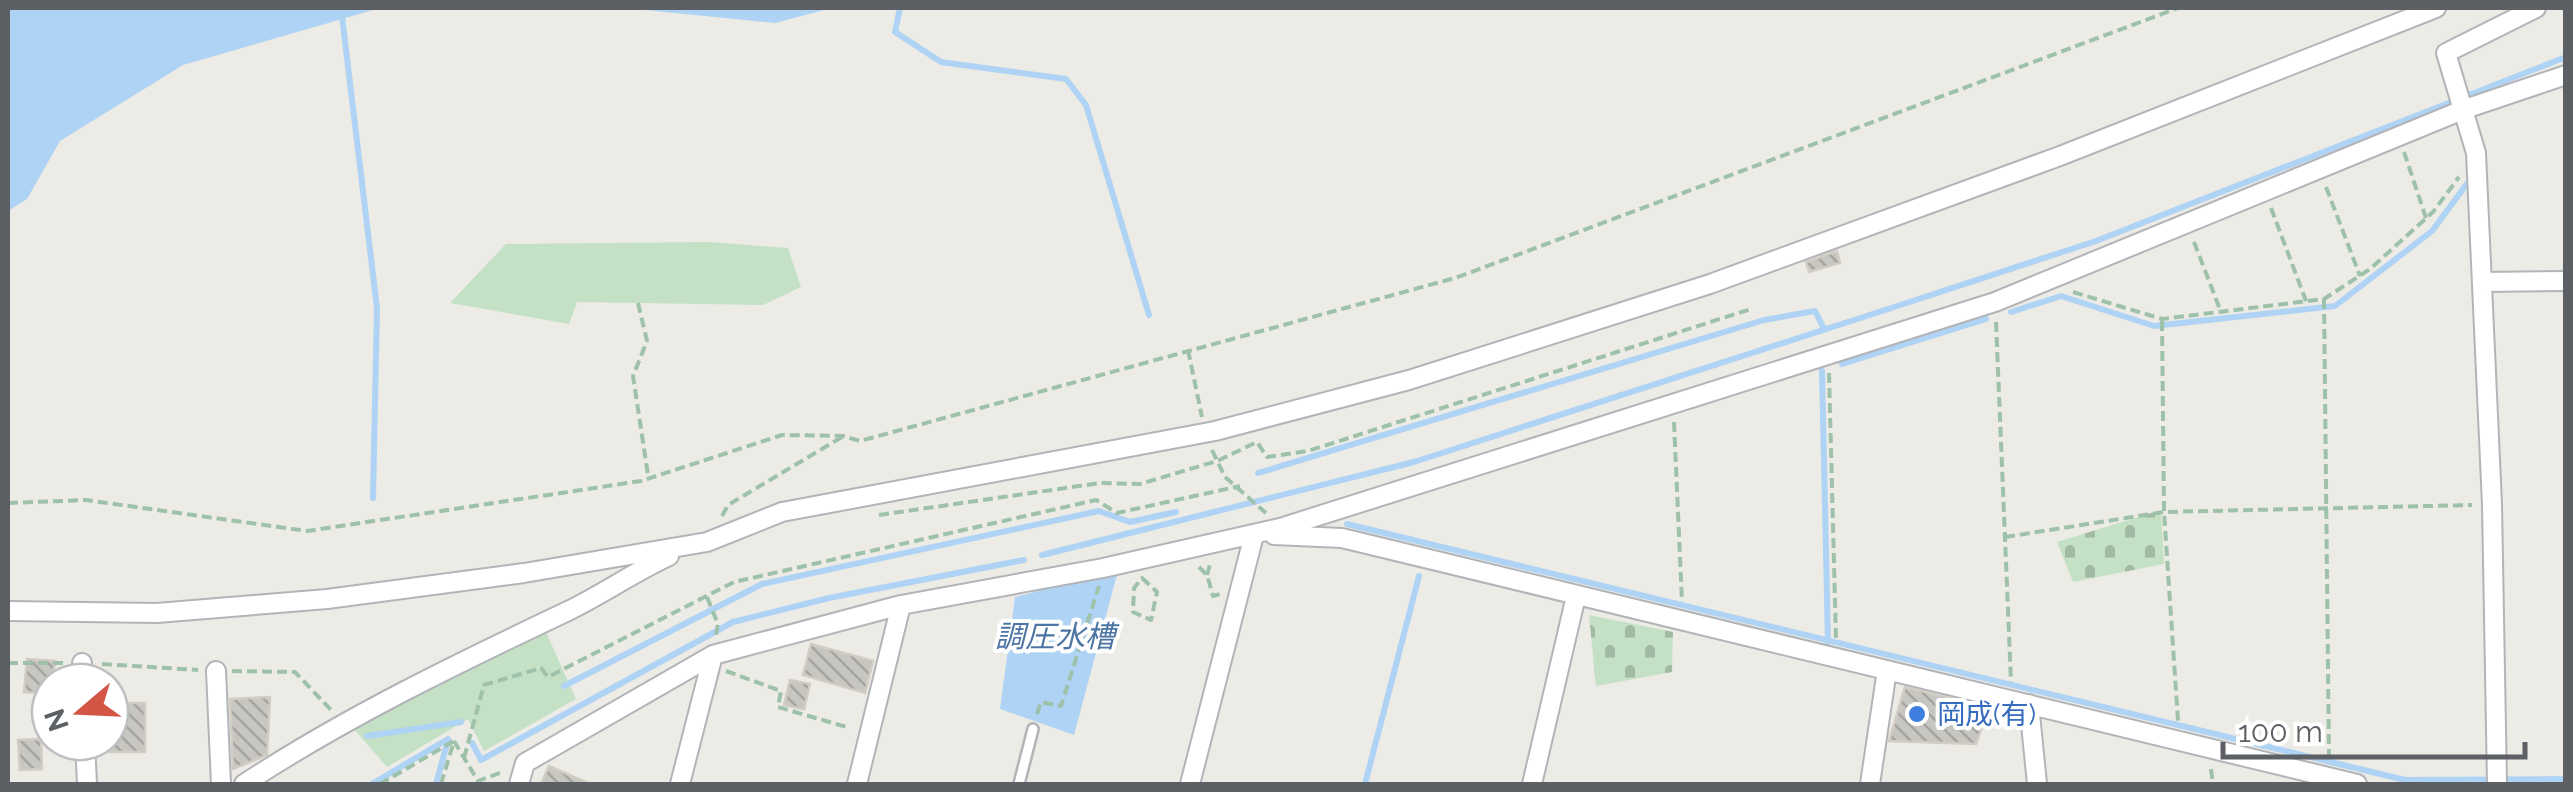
<svg xmlns="http://www.w3.org/2000/svg" width="2573" height="792" viewBox="0 0 2573 792" font-family="Raleway,'Noto Sans JP',sans-serif">
  <defs>
    <pattern id="cemetery-stones" width="16" height="16" patternUnits="userSpaceOnUse" patternTransform="scale(2.5)"><rect width="16" height="16" fill="#c4e1c5"/><path d="M2 7V4a2 2 0 0 1 4 0v3zM10 15v-3a2 2 0 0 1 4 0v3z" fill="#a2baa4"/></pattern>
    <pattern id="building-back-hatch" width="6" height="6" patternUnits="userSpaceOnUse" patternTransform="scale(2.5)"><rect width="6" height="6" fill="#c8c6c1"/><path d="M-1 5l2 2M0 0l6 6M5-1l2 2" fill="none" stroke="#a6a4a0"/></pattern>
  </defs>
  <rect width="100%" height="100%" fill="#edebe5"/>
  <path fill="#c4e1c5" d="M 710,242 L 788,248 L 801,287 L 763,305 L 577,302 L 569,324 L 450,303 L 506,244 Z
    M 546,632 L 576,699 L 484,751 L 468,719 L 387,767 L 353,728 L 512,640 Z"/>
  <path fill="url(#cemetery-stones)" d="M 2161,510 L 2164,564 L 2073,582 L 2057,542 Z
    M 1589,615 L 1673,632 L 1672,672 L 1596,686 Z"/>
  <path fill="#aed3f4" d="M 8,8 L 380,8 L 183,65 L 60,141 L 27,199 L 8,211 Z
    M 625,8 L 832,8 L 775,23 Z
    M 1118,571 L 1074,735 L 1000,709 L 1015,597 Z"/>
  <g fill="none" stroke-linecap="round" stroke-linejoin="round">
    <path stroke="#aed3f4" stroke-width="6" d="M 341,8 L 377,308 L 373,498
      M 900,8 L 895,32 L 941,62 L 1066,79 L 1086,105 L 1149,315
      M 2011,312 L 2061,296 L 2154,326 L 2335,306 L 2432,231 L 2469,181
      M 1842,364 L 1986,319
      M 1822,371 L 1828,642
      M 1258,473 L 1764,320 L 1815,311 L 1824,329
      M 1347,524 L 2405,780 L 2566,779
      M 1042,555 L 1414,462 L 1882,311 L 2096,241 L 2566,57
      M 564,686 L 762,584 L 1099,511 L 1130,522 L 1176,512
      M 367,736 L 461,722
      M 472,743 L 481,760 L 733,622 L 829,598 L 1024,560
      M 372,784 L 448,739
      M 436,784 L 448,740
      M 1365,784 L 1419,576"/>
  </g>
  <path fill="url(#building-back-hatch)" stroke="#d1cdc4" stroke-width="2.5" d="M 1837,251 L 1840,263 L 1809,272 L 1806,262 Z
    M 811,644 L 873,661 L 865,693 L 803,675 Z
    M 27,659 L 55,661 L 50,694 L 24,692 Z
    M 790,680 L 810,684 L 804,709 L 784,705 Z
    M 1905,687 L 1989,708 L 1976,744 L 1889,741 Z
    M 270,697 L 267,755 L 233,769 L 230,699 Z
    M 110,703 L 145,703 L 145,752 L 110,752 Z
    M 41,739 L 42,769 L 20,770 L 18,740 Z
    M 549,766 L 590,784 L 541,784 Z"/>
  <g fill="none" stroke-linecap="round" stroke-linejoin="round">
    <g stroke="#b2b4b8" stroke-width="14">
      <path id="lane" d="M 1019,784 L 1033,729"/>
    </g>
    <g stroke="#b2b4b8" stroke-width="22">
      <path id="street" d="M 2483,282 L 2566,281
        M 1274,535 L 1342,538 L 2357,784
        M 8,611 L 157,613 L 327,599 L 524,573 L 707,542 L 782,512 L 1215,431 L 1409,380 L 1710,284 L 2060,156 L 2436,8
        M 82,663 L 83,682
        M 216,671 L 221,784
        M 2029,704 L 2037,784
        M 85,742 L 87,784
        M 244,784 C 346,717 458,663 568,611 C 603,594 634,572 669,556
        M 519,784 L 525,763 L 713,655 L 901,605 L 1103,568 L 1280,528 L 1995,302 L 2465,109 L 2566,75
        M 680,784 L 713,655
        M 857,784 L 901,605
        M 1190,784 L 1254,535
        M 1532,784 L 1576,596
        M 1870,784 L 1887,670
        M 2497,784 L 2492,504 L 2476,153 L 2446,53 L 2536,8"/>
    </g>
    <path stroke="#9ec1aa" stroke-width="4" stroke-dasharray="10 5" stroke-linecap="butt" d="M 2404,152 L 2426,218
      M 2326,187 L 2360,276
      M 2271,208 L 2306,301
      M 2194,242 L 2221,312
      M 2073,292 L 2162,319 L 2324,299 L 2370,269 L 2433,212 L 2459,177
      M 2324,299 L 2329,759
      M 638,303 L 647,341 L 633,376 L 648,475
      M 2162,321 L 2164,512 L 2178,721
      M 1996,322 L 2011,682
      M 1188,350 L 1202,417
      M 1829,373 L 1836,639
      M 1674,422 L 1682,602
      M 1212,450 L 1225,477 L 1266,513
      M 8,503 L 86,500 L 307,531 L 641,481 L 782,435 L 843,436 L 860,441 L 1455,278 L 2178,8
      M 879,515 L 1100,483 L 1140,484 L 1217,461 L 1257,442 L 1267,457 L 1308,451 L 1751,309
      M 722,516 L 728,505 L 842,437
      M 2005,537 L 2164,512 L 2472,505
      M 1199,567 L 1207,575 L 1213,596 L 1220,594
      M 1207,575 L 1211,561
      M 1142,578 L 1157,592 L 1151,620 L 1133,612 L 1134,588 Z
      M 707,597 L 718,624 L 716,635
      M 8,663 L 63,663
      M 102,664 L 198,670
      M 232,671 L 295,672 L 331,710
      M 726,671 L 781,691 L 778,707 L 850,728
      M 1037,714 L 1041,702 L 1061,706 L 1099,586
      M 454,741 L 478,781 L 502,772
      M 464,758 L 484,685 L 541,668 L 548,677 L 734,582 L 1096,500 L 1117,513 L 1240,486
      M 2211,769 L 2213,784
      M 380,784 L 454,741
      M 441,784 L 454,741"/>
    <use href="#lane" stroke="#fff" stroke-width="9"/>
    <use href="#street" stroke="#fff" stroke-width="18"/>
  </g>
  <circle fill="#3f7fe0" stroke="#fff" stroke-width="4" cx="1917" cy="714" r="10"/>
  <g text-anchor="middle" dominant-baseline="central" stroke-width="8" stroke-linejoin="round" paint-order="stroke">
    <g font-size="28" fill="#366cbe" stroke="#fff" text-anchor="start">
      <text x="1937" y="714">岡成(有)</text>
    </g>
    <g font-size="30" font-style="italic" fill="#4d75a3" stroke="#fff">
      <text x="1055" y="636">調圧水槽</text>
    </g>
  </g>
  <rect width="2573" height="792" fill="none" stroke="#5c5f63" stroke-width="20"/>
  <g transform="translate(80 712) rotate(251)"><circle r="48" fill="#ffffff" stroke="#bebfc1" stroke-width="2.5"/>
  <path d="M0-8L18 38L0 25L-18 38Z" fill="#d25545"/>
  <text y="-15" font-size="28" font-weight="bold" text-anchor="middle" fill="#5c5f63">N</text>
  </g>
  <path d="M2223 742v15h302v-15" fill="none" stroke="#5c5f63" stroke-width="5"/>
  <text x="2238" y="742" font-size="30" fill="#5c5f63" stroke="#ffffff" stroke-width="8" paint-order="stroke">100 m</text>
</svg>
